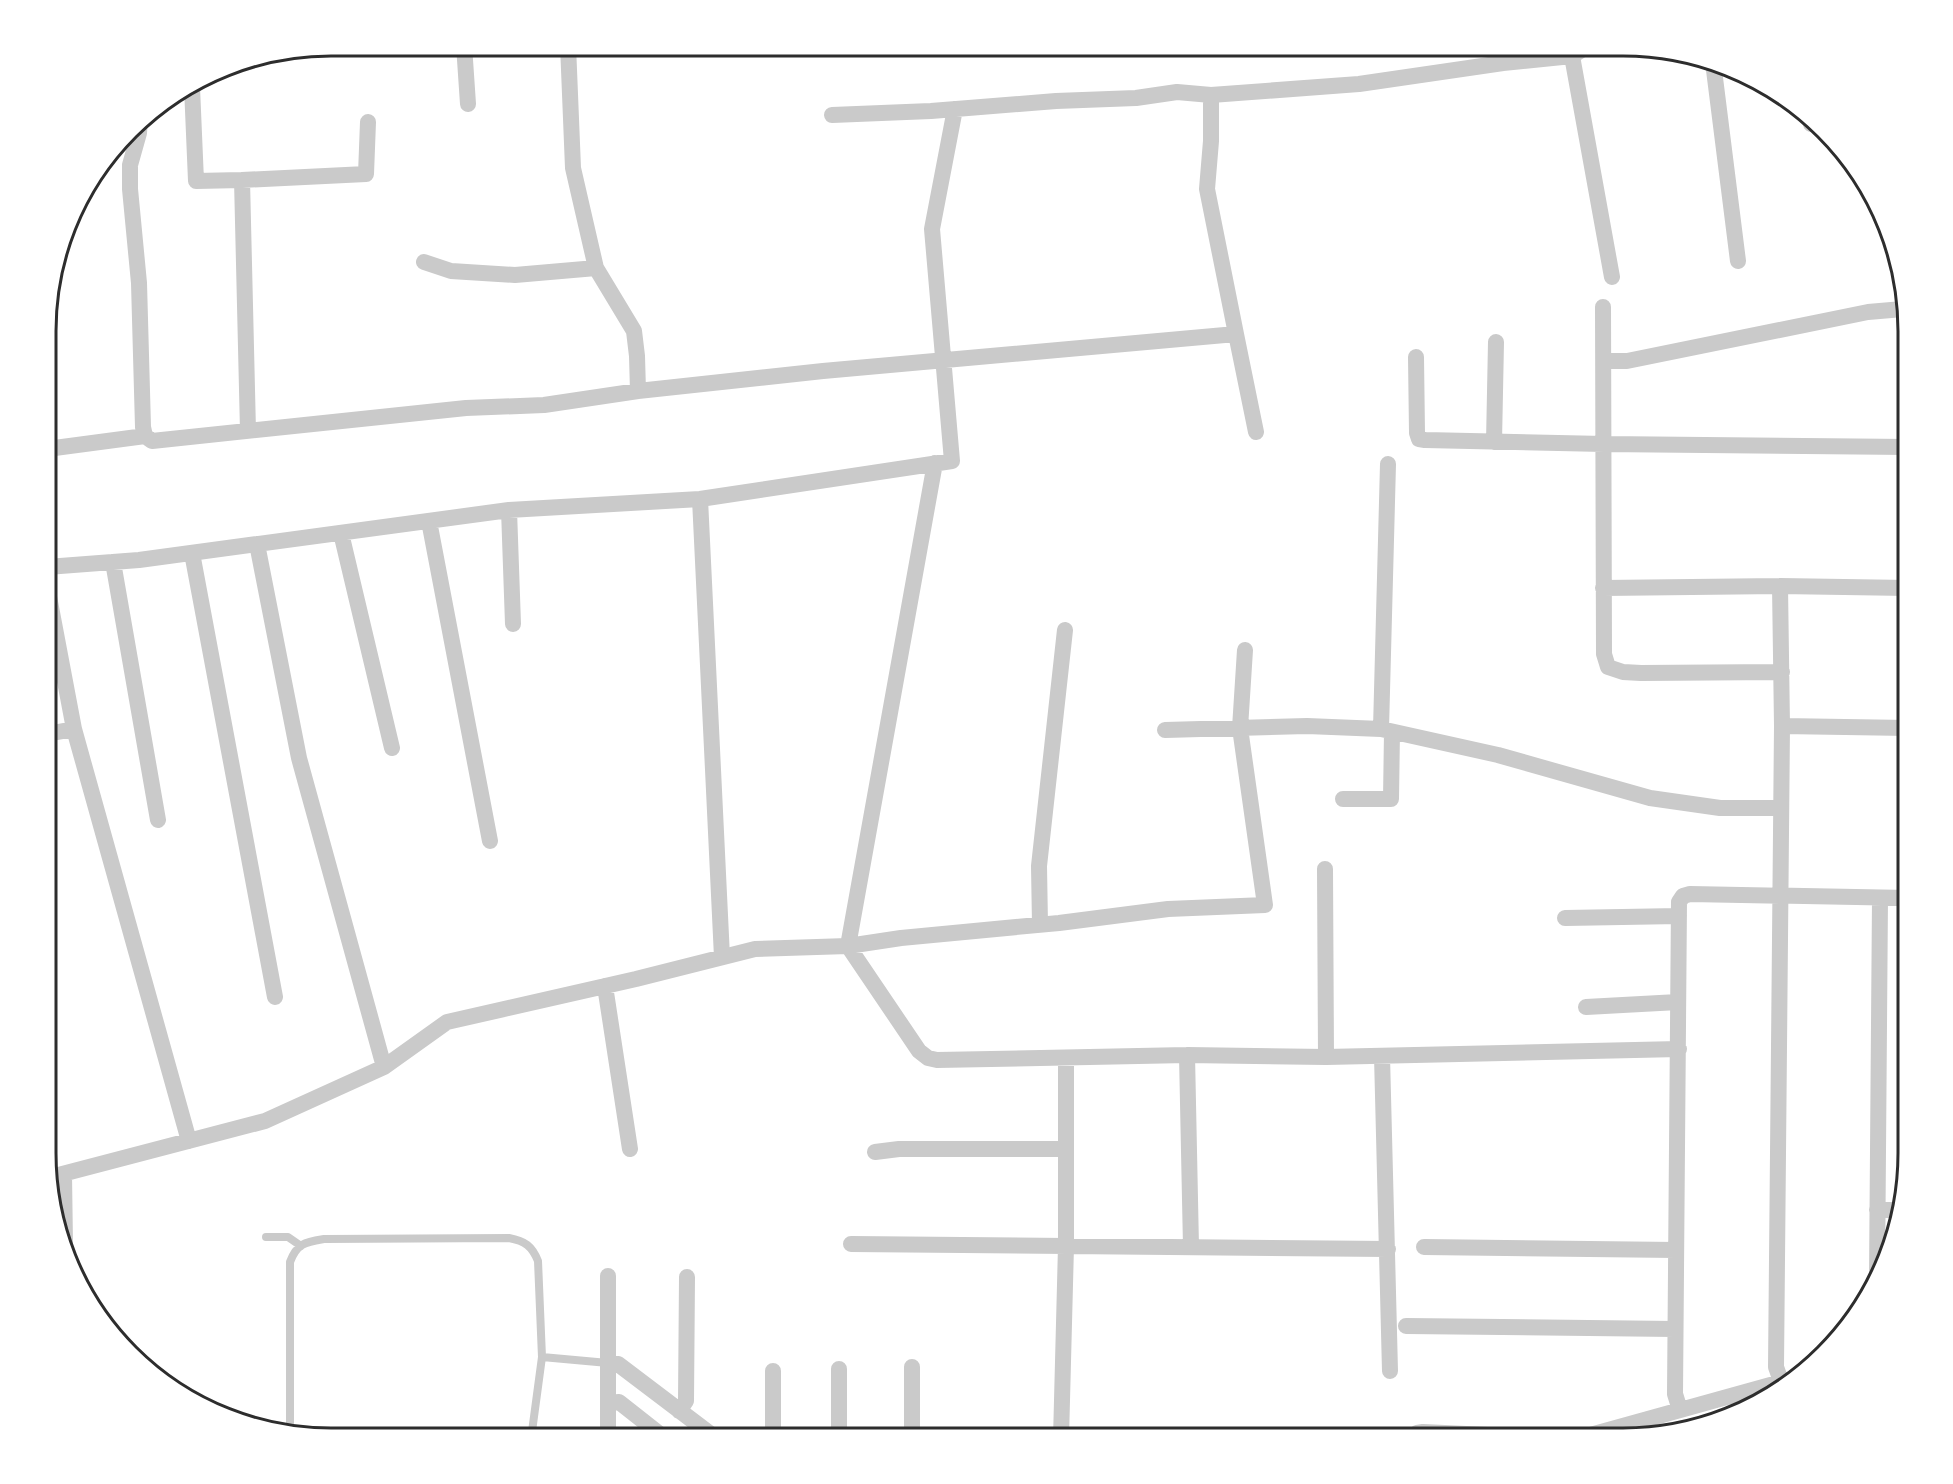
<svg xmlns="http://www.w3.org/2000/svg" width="1953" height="1484" viewBox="0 0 1953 1484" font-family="'Golos Text',sans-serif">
  <rect width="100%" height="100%" fill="#fff"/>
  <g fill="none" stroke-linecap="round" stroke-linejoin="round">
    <path stroke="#cacaca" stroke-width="8" d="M 266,1237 L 288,1237 L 301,1246
      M 290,1433 L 290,1262 C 297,1243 306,1242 324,1239 L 509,1238 C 525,1241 532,1246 538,1261 L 542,1357
      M 531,1439 L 542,1357 L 608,1363"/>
    <path stroke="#cacaca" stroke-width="16" d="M 464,45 L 468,104
      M 568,45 L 573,168 L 596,268 L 634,331 L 637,356 L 638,391
      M 1572,47 L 1572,56 L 1612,277
      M 1713,62 L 1738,261
      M 192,87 L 196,181 L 242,180 L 248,431
      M 1211,95 L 1359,84 L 1503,63 L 1572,56 L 1588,46
      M 1810,115 L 1811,124
      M 140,118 L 139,133 L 130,165 L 130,189 L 139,283 L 143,427 L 145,436 L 152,441 L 466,408 L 544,405 L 638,391 L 823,371 L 1236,334 L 1207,189 L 1211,141 L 1211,95 L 1177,92 L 1136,98 L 1056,101 L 931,111 L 832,115
      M 242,180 L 366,174 L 368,122
      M 424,262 L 451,271 L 515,275 L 596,268
      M 1603,307 L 1604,654 L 1608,667 L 1623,672 L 1641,673 L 1782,672
      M 1236,334 L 1256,432
      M 1416,357 L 1417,433 L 1419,439 L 1425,440 L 1604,444 L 1908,447
      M 1605,361 L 1627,361 L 1868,312 L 1903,309
      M 1494,442 L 1496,342
      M 47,449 L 145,436
      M 935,463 L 848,946 L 919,1051 L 928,1058 L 937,1060 L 1187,1055 L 1326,1057 L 1679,1049
      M 700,499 L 722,957
      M 509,510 L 513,624
      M 429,521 L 490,841
      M 341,533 L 392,748
      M 257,544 L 299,758 L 384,1067
      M 192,553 L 275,997
      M 113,562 L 158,820
      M 47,567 L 139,560 L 509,510 L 700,499 L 952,461 L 932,229 L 955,109
      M 47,586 L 74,729 L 189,1141
      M 1780,586 L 1782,726 L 1776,1367 L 1781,1381
      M 1603,588 L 1780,586 L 1908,588
      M 1782,726 L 1908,728
      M 1381,729 L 1388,464
      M 1165,730 L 1307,726 L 1381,729 L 1498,755 L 1650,798 L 1720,808 L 1781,808
      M 47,734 L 74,729
      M 1343,799 L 1391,799 L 1392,732
      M 1325,869 L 1326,1057
      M 1565,918 L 1679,916
      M 1040,925 L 1039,866 L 1065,630
      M 605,986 L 630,1149
      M 1586,1007 L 1678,1002
      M 1187,1055 L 1191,1247
      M 1382,1056 L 1390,1371
      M 875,1152 L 899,1149 L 1066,1149
      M 64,1174 L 65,1244
      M 47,1178 L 265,1121 L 384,1067 L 447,1022 L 636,979 L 755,949 L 848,946 L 901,938 L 1059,923 L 1168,909 L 1265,905 L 1240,728 L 1245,650
      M 1877,1210 L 1899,1210
      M 851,1244 L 1388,1249
      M 1424,1247 L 1676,1250
      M 608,1276 L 608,1363 L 618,1364 L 717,1439
      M 1877,1278 L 1880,898
      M 1406,1326 L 1675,1329
      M 608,1363 L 608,1403
      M 912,1367 L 912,1439
      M 773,1371 L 773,1439
      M 1680,1410 L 1675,1394 L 1679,902 L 1683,896 L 1690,894 L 1908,898
      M 679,1411 L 686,1401 L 687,1277
      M 608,1439 L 608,1403 L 619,1402 L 666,1439
      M 839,1439 L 839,1369
      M 1061,1439 L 1066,1246 L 1066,1058
      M 1412,1439 L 1417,1433 L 1423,1432 L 1577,1439
      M 1576,1439 L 1788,1380"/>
  </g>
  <path d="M0 0H1953V1484H0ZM331 56H1623A275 275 0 0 1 1898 331V1153A275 275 0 0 1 1623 1428H331A275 275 0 0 1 56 1153V331A275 275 0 0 1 331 56Z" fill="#fff" fill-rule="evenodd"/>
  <path fill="none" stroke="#2d2d2d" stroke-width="3" d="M331 56H1623A275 275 0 0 1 1898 331V1153A275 275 0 0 1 1623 1428H331A275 275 0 0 1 56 1153V331A275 275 0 0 1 331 56Z"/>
</svg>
